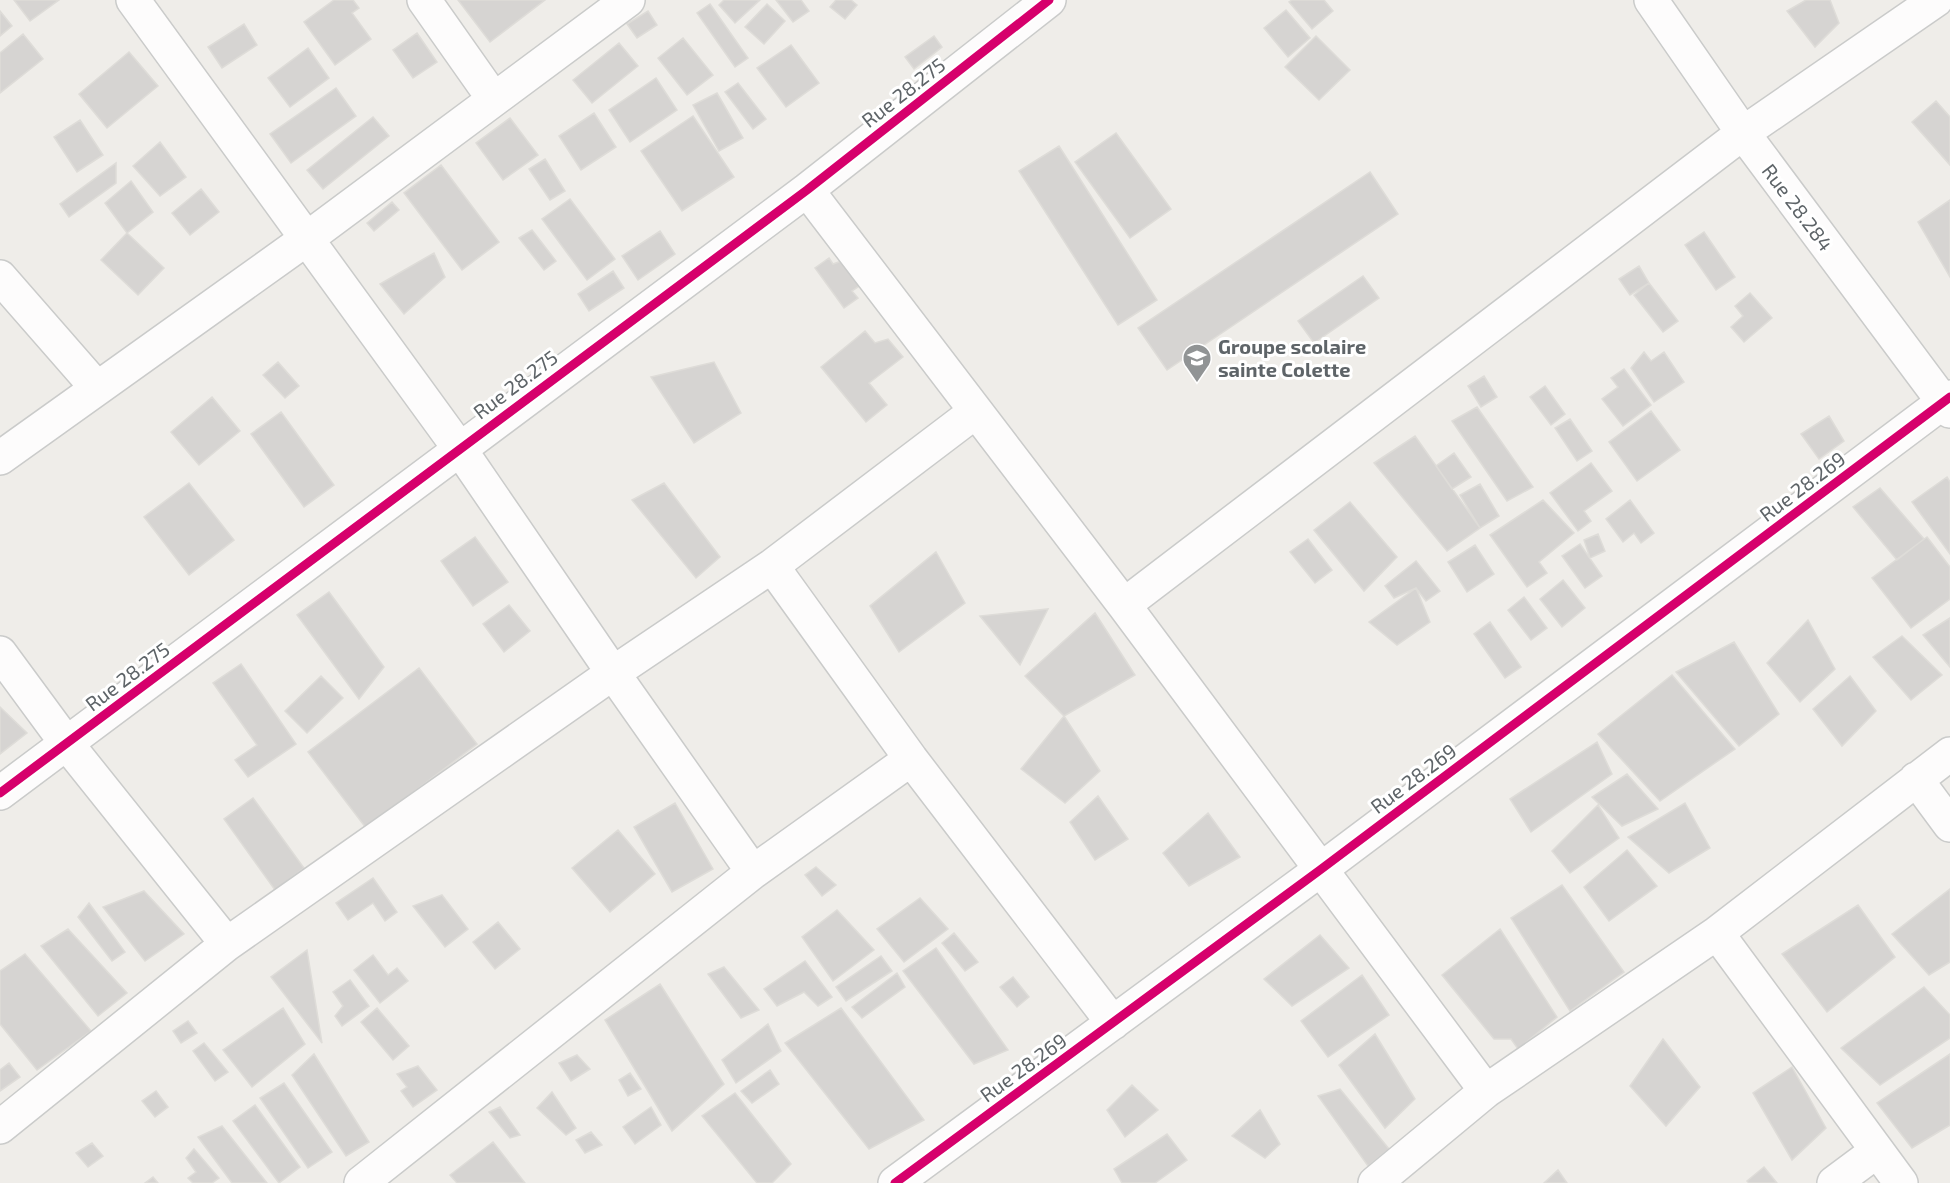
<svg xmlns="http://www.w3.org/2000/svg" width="1950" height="1183" viewBox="0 0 1950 1183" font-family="'Exo 2',sans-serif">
  <rect width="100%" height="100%" fill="#efede9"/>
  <path fill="#d6d4d2" stroke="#dedcd8" stroke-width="1.5" d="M 14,0 L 59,0 L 30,21 Z
    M 334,0 L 353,0 L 359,8 L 352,13 L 371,39 L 335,65 L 304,22 Z
    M 458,0 L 545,0 L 490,42 Z
    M 724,0 L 760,0 L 735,23 L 719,5 Z
    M 776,0 L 801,0 L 809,11 L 793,22 Z
    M 836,0 L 851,0 L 857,5 L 845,19 L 830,7 Z
    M 1292,0 L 1324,0 L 1333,11 L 1312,29 L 1289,2 Z
    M 1806,0 L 1830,0 L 1839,23 L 1815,47 L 1787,11 Z
    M 710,4 L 748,58 L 735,67 L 697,13 Z
    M 767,4 L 785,21 L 764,44 L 745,27 Z
    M 1286,10 L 1310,38 L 1288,57 L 1264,28 Z
    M 0,11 L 12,26 L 0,36 Z
    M 648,11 L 657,25 L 637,38 L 627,24 Z
    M 244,24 L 257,45 L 222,68 L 208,47 Z
    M 417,33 L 437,62 L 413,78 L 393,50 Z
    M 23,34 L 43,59 L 0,93 L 0,53 Z
    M 934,36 L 942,47 L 914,69 L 905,57 Z
    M 1316,36 L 1350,70 L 1319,100 L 1285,67 Z
    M 683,38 L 713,75 L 687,95 L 658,58 Z
    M 619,43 L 638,66 L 592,103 L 573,80 Z
    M 791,45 L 819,83 L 786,107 L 757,68 Z
    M 308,48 L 329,78 L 290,107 L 268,78 Z
    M 129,52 L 158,86 L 107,128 L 79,94 Z
    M 656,78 L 677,110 L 630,142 L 609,110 Z
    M 738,83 L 766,119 L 753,129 L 725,92 Z
    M 336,88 L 356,116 L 291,163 L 270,134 Z
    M 717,93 L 743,138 L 719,151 L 693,105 Z
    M 1936,101 L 1950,117 L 1950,165 L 1912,122 Z
    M 594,113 L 616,147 L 581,170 L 559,136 Z
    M 693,116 L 734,177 L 682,211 L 641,151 Z
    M 373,117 L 389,136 L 323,189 L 307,170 Z
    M 510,118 L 538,155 L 503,180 L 476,143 Z
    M 80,120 L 103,155 L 77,172 L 54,137 Z
    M 1116,133 L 1171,209 L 1130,238 L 1075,162 Z
    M 160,142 L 186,177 L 160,196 L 133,166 Z
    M 1059,146 L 1157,300 L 1118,325 L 1019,171 Z
    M 545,159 L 565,191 L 550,200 L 529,169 Z
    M 116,163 L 116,183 L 69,217 L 60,204 Z
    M 441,165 L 499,242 L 462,270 L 404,193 Z
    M 1370,172 L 1398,214 L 1167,370 L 1138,328 Z
    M 131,181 L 153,212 L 127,233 L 105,203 Z
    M 201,189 L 219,212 L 190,235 L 172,213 Z
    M 570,199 L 615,259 L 587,280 L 542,219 Z
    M 1950,200 L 1950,277 L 1918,222 Z
    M 392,202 L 399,210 L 374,231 L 367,223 Z
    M 532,230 L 556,261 L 544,270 L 519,238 Z
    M 660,231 L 675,254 L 638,280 L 622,256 Z
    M 1704,232 L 1735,277 L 1716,290 L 1685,245 Z
    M 127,233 L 164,268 L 138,295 L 101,260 Z
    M 434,253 L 445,277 L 404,314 L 380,284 Z
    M 829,258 L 833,264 L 850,258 L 867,281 L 852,291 L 858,298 L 844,308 L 815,268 Z
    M 1639,266 L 1649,283 L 1630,295 L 1619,279 Z
    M 613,271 L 624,288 L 589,311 L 578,294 Z
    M 1363,276 L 1379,298 L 1314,343 L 1298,321 Z
    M 1649,283 L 1678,321 L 1663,332 L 1634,295 Z
    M 1750,293 L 1772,318 L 1744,342 L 1731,327 L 1743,316 L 1735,306 Z
    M 865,331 L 875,343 L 888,339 L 903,357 L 869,383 L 887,405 L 866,422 L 821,367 Z
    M 1644,352 L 1651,361 L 1664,352 L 1684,382 L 1654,402 L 1631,368 Z
    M 278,362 L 299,386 L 285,398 L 263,375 Z
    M 714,362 L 741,413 L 694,443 L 651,377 Z
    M 1624,369 L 1651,405 L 1623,426 L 1602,399 L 1618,387 L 1611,378 Z
    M 1484,376 L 1497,397 L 1481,407 L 1468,386 Z
    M 1545,386 L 1565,414 L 1551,425 L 1530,397 Z
    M 212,397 L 240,431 L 199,465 L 171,432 Z
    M 1477,407 L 1533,487 L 1507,501 L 1452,421 Z
    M 1651,411 L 1680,450 L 1637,481 L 1609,442 Z
    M 281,412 L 334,485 L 304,507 L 251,434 Z
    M 1829,416 L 1844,441 L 1819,459 L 1801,434 Z
    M 1570,419 L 1592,451 L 1577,461 L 1555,428 Z
    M 1415,436 L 1480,528 L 1447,551 L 1374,463 Z
    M 1454,453 L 1471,477 L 1452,489 L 1436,466 Z
    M 1591,463 L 1612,491 L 1584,511 L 1591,521 L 1578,531 L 1550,493 Z
    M 1947,477 L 1950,482 L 1950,554 L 1912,502 Z
    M 189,483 L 234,540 L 189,575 L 144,517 Z
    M 664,483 L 720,557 L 696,578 L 632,500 Z
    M 1480,484 L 1499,516 L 1480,528 L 1460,495 Z
    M 1880,488 L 1924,539 L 1897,560 L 1853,507 Z
    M 1543,500 L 1574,533 L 1539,562 L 1547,573 L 1527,587 L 1490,535 Z
    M 1630,500 L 1654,533 L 1641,543 L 1634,533 L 1623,542 L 1606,519 Z
    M 1350,502 L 1397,557 L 1364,591 L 1314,530 Z
    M 1598,534 L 1605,551 L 1590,558 L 1584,540 Z
    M 475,537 L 508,582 L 473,606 L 441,561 Z
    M 1927,537 L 1950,567 L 1950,599 L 1911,628 L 1872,578 Z
    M 1308,539 L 1332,570 L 1315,583 L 1290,552 Z
    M 1580,544 L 1602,576 L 1585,588 L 1562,556 Z
    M 1475,545 L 1494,574 L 1467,592 L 1448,562 Z
    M 936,552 L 965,603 L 899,652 L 870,606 Z
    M 1416,561 L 1440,591 L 1426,601 L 1416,588 L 1394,598 L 1385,586 Z
    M 1563,580 L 1585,608 L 1562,627 L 1540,599 Z
    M 1416,588 L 1430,622 L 1397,645 L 1369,622 Z
    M 329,592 L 384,667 L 359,699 L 297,615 Z
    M 1524,597 L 1547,628 L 1531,640 L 1508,610 Z
    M 509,605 L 530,631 L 504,652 L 483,624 Z
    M 1048,609 L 1020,665 L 980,616 Z
    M 1095,613 L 1135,675 L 1064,716 L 1025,676 Z
    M 1950,618 L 1950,667 L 1923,635 Z
    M 1808,620 L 1835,669 L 1800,702 L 1767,663 Z
    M 1490,622 L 1521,667 L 1505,678 L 1474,634 Z
    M 1902,636 L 1942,675 L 1911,700 L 1873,657 Z
    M 1734,642 L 1779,714 L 1739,746 L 1676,672 Z
    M 241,664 L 296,744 L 248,777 L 235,760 L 257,745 L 213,683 Z
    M 419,668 L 477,744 L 366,828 L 308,752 Z
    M 1672,675 L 1735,749 L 1660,801 L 1598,734 Z
    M 321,676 L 343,698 L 307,733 L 285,711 Z
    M 1850,676 L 1876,711 L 1842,746 L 1813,709 Z
    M 0,707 L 27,733 L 0,754 Z
    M 1064,716 L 1100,771 L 1065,803 L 1021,769 Z
    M 1597,742 L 1612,774 L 1531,832 L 1510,799 Z
    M 1627,774 L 1658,809 L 1622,826 L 1592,797 Z
    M 1098,796 L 1128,839 L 1095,860 L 1070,822 Z
    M 253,798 L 304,868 L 275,890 L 224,819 Z
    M 675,803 L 713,869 L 672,892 L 634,827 Z
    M 1685,803 L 1710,848 L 1669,873 L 1628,837 Z
    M 1598,805 L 1619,838 L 1570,873 L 1552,851 Z
    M 1208,813 L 1240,857 L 1189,886 L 1163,853 Z
    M 618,830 L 655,874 L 610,912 L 572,868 Z
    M 1627,850 L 1657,886 L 1609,921 L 1584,887 Z
    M 816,867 L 836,885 L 822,896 L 805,875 Z
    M 373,878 L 397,912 L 385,921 L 373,903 L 348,920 L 336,903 Z
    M 1562,885 L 1624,972 L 1570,1011 L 1511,918 Z
    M 1950,889 L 1950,962 L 1929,975 L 1892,934 Z
    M 144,891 L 184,934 L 145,961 L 103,907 Z
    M 442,895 L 468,929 L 445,947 L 413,906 Z
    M 920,898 L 948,929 L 904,962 L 877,929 Z
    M 89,903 L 125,952 L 112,961 L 78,917 Z
    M 1858,905 L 1895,957 L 1827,1012 L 1782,954 Z
    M 837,910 L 874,950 L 833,981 L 802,937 Z
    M 498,922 L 520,949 L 495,969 L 473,942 Z
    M 68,929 L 127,993 L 98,1016 L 41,946 Z
    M 1500,929 L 1557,1017 L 1518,1049 L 1511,1039 L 1494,1039 L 1442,975 Z
    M 954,933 L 978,962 L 965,971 L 942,943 Z
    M 1320,935 L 1349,968 L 1292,1006 L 1264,979 Z
    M 936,948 L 1008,1050 L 974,1064 L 903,971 Z
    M 307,950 L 322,1043 L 271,977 Z
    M 25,954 L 91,1031 L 37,1070 L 0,1024 L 0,971 Z
    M 373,955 L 388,975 L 397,968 L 408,981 L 380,1003 L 354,970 Z
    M 881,956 L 892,971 L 846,1001 L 836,987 Z
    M 805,961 L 832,997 L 818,1006 L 804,992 L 777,1006 L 764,989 Z
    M 724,967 L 759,1010 L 741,1018 L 708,974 Z
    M 897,973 L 905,987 L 862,1018 L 852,1007 Z
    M 1362,975 L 1389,1015 L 1328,1057 L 1301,1021 Z
    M 1013,977 L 1029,997 L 1017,1007 L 1000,987 Z
    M 350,980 L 369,1006 L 342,1026 L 335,1016 L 343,1006 L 333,992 Z
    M 660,984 L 724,1084 L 672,1131 L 605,1020 Z
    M 1924,987 L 1950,1015 L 1950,1038 L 1880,1085 L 1841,1048 Z
    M 283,1008 L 305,1044 L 252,1087 L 223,1050 Z
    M 377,1008 L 409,1046 L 393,1060 L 361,1022 Z
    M 841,1008 L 924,1120 L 869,1149 L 785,1043 Z
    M 188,1021 L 197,1033 L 181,1043 L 173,1031 Z
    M 768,1024 L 781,1051 L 736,1083 L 722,1060 Z
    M 1375,1034 L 1415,1099 L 1385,1128 L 1339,1065 Z
    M 1663,1039 L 1700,1087 L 1666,1126 L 1630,1086 Z
    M 204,1043 L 228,1072 L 215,1081 L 193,1051 Z
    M 314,1054 L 369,1142 L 346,1156 L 292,1075 Z
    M 1950,1054 L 1950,1125 L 1912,1148 L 1877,1103 Z
    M 577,1055 L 590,1069 L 571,1081 L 559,1063 Z
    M 9,1063 L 20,1077 L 0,1091 L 0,1070 Z
    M 418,1066 L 437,1090 L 413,1107 L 401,1091 L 407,1087 L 397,1074 Z
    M 1792,1067 L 1826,1128 L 1792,1160 L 1753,1093 Z
    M 770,1070 L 779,1084 L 752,1103 L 741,1091 Z
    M 630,1073 L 641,1089 L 628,1096 L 619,1080 Z
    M 284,1083 L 332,1152 L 308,1168 L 260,1098 Z
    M 1132,1085 L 1158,1110 L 1125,1137 L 1107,1110 Z
    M 1340,1089 L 1389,1149 L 1368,1166 L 1318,1096 Z
    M 156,1091 L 168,1107 L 155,1117 L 142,1101 Z
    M 552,1092 L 576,1128 L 566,1135 L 537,1108 Z
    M 735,1093 L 791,1164 L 772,1183 L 757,1183 L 702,1116 Z
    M 255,1105 L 300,1167 L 279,1183 L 233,1121 Z
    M 500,1107 L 520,1135 L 510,1138 L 489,1112 Z
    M 651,1107 L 661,1125 L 635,1144 L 623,1127 Z
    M 1260,1110 L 1280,1144 L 1265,1158 L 1232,1136 Z
    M 222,1126 L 267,1183 L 232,1183 L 198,1137 Z
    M 591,1132 L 602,1145 L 585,1153 L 576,1140 Z
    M 1167,1134 L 1187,1160 L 1155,1183 L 1122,1183 L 1114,1169 Z
    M 493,1142 L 525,1183 L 457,1183 L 450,1175 Z
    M 92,1143 L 103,1156 L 88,1167 L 76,1153 Z
    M 194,1149 L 219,1178 L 212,1183 L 193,1183 L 188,1178 L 196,1172 L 186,1158 Z
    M 1764,1167 L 1777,1183 L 1749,1183 L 1747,1181 Z
    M 1558,1170 L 1567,1183 L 1544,1183 Z
    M 153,1177 L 158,1183 L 145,1183 Z"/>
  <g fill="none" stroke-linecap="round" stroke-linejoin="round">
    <g stroke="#cacbca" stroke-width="36">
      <path id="street" d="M 133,0 L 459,448 L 613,673 L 753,872
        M 424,0 L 493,98
        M 1651,0 L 1743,133 L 1950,411
        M 807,190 L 1124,605 L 1486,1091
        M 0,277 L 97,388
        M 0,458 L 305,240 L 628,0
        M 772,566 L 911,759 L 1113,1023
        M 1124,605 L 1743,133 L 1936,0
        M 0,653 L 67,744 L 227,944
        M 1916,779 L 1950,825
        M 0,793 L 807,190 L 1049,0
        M 1717,933 L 1901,1183
        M 0,1127 L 227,944 L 613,673 L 772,566 L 975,412
        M 361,1183 L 753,872 L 911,759
        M 895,1183 L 1320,870 L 1950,397
        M 1375,1183 L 1486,1091 L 1717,933 L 1950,754
        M 1834,1183 L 1877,1151"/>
    </g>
    <use href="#street" stroke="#fdfcfc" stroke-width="33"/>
    <g stroke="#fff" stroke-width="13">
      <path id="cycleway" d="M 0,793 L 807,190 L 1049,0
        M 895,1183 L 1320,870 L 1950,397"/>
    </g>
    <use href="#cycleway" stroke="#d6006c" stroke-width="9"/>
  </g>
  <defs>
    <g id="school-pin" transform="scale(1.5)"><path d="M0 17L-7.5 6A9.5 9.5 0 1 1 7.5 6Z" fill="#919495" stroke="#fff"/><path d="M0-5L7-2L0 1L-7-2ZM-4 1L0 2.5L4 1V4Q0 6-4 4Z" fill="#fff"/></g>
  </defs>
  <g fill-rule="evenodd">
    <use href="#school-pin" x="1197" y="358"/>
  </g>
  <g text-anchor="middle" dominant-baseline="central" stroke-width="6" stroke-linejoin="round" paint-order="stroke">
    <g font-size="20" fill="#5e6468" stroke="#fff">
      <text transform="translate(903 92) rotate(-38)">Rue 28.275</text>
      <text transform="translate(1798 207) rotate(53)">Rue 28.284</text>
      <text transform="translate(515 384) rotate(-37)">Rue 28.275</text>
      <text transform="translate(1802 486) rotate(-37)">Rue 28.269</text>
      <text transform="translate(127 676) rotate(-37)">Rue 28.275</text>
      <text transform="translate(1413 778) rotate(-37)">Rue 28.269</text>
      <text transform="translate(1023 1067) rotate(-36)">Rue 28.269</text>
    </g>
    <g font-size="20" font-weight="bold" fill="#5e6468" stroke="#fff" text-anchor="start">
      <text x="1218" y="346">Groupe scolaire<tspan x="1218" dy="23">sainte Colette</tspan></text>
    </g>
  </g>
</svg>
